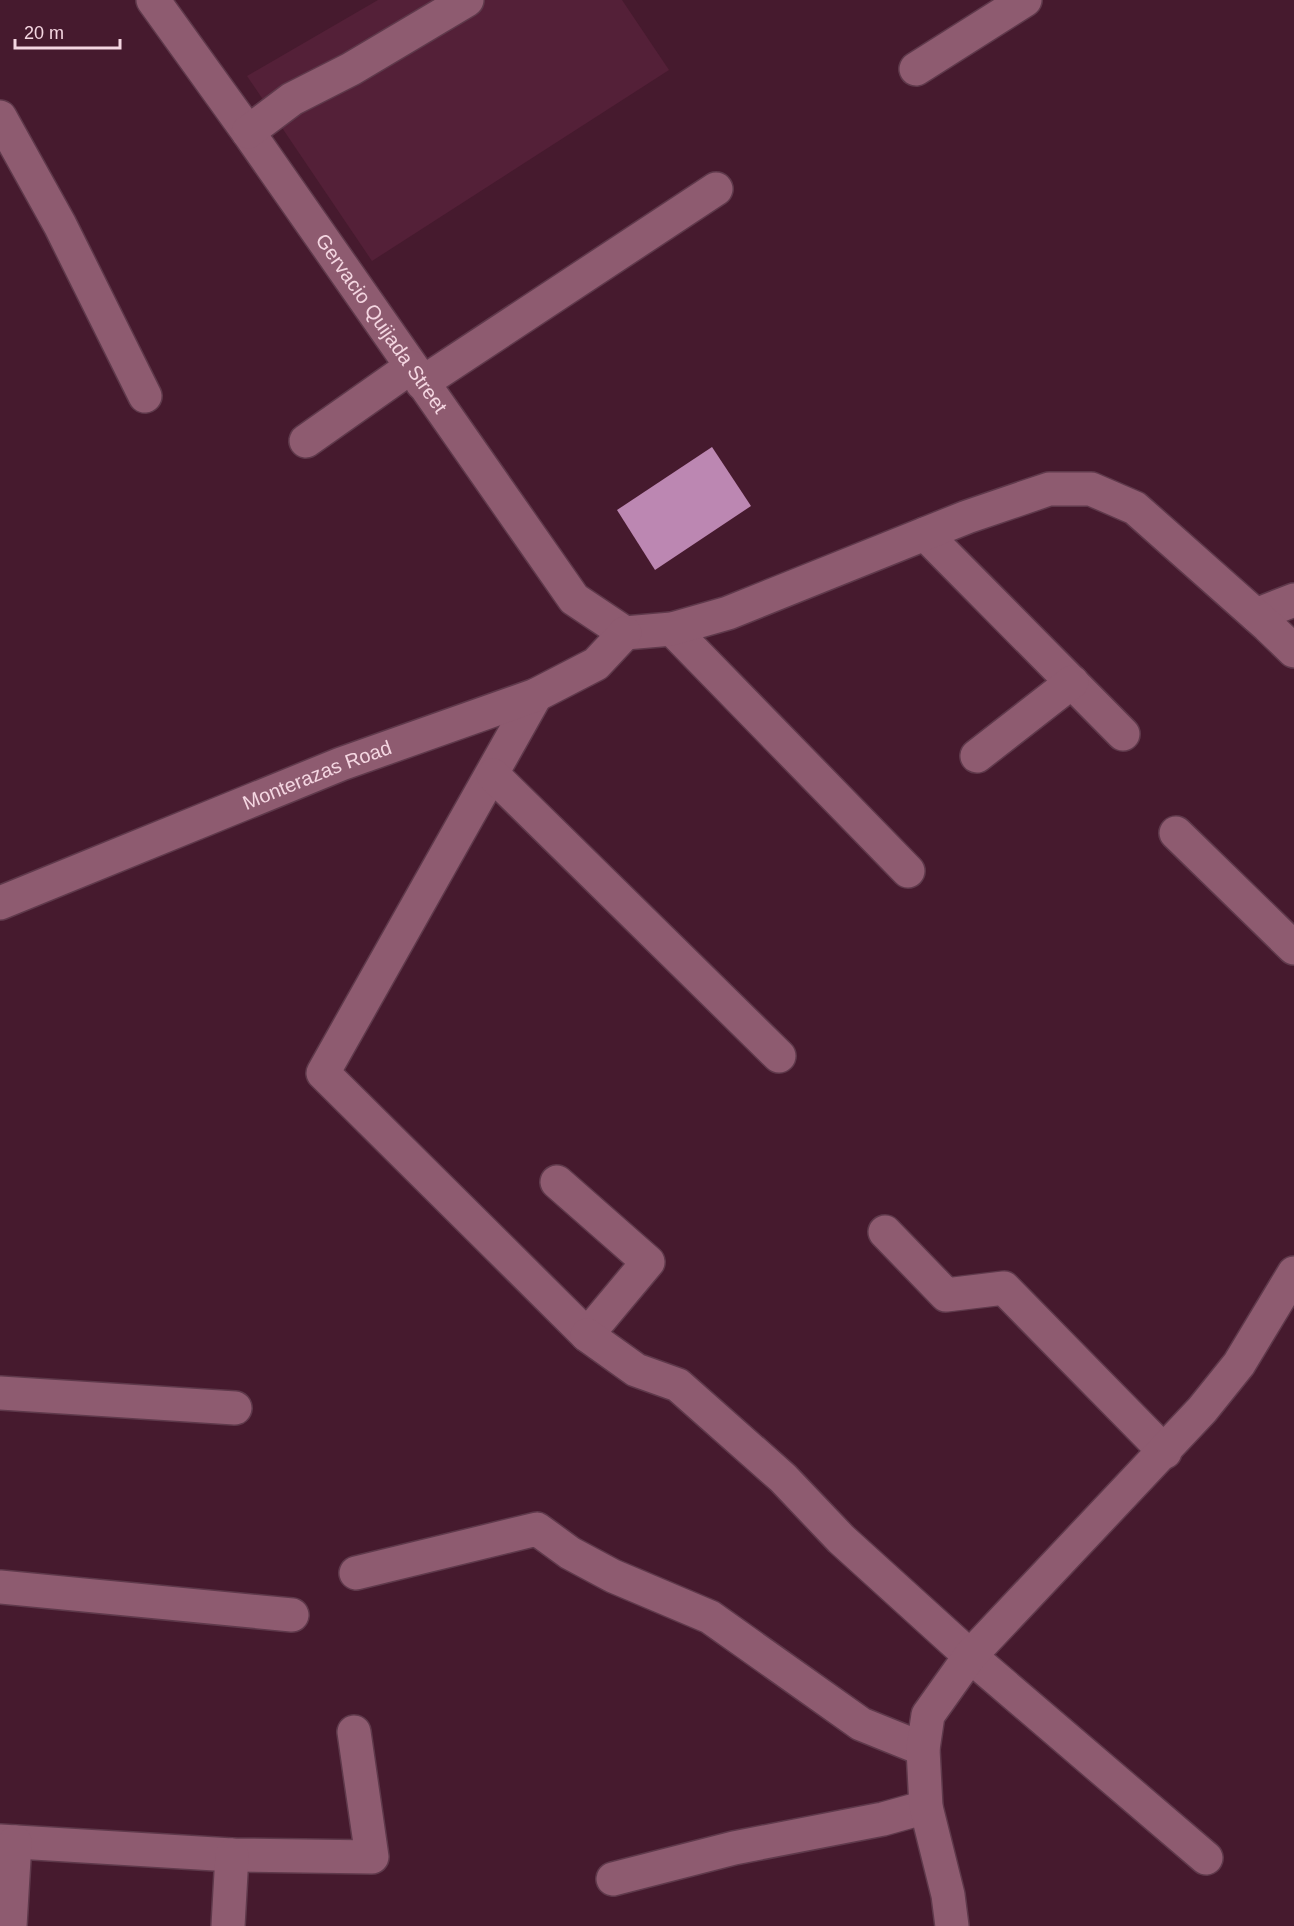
<svg xmlns="http://www.w3.org/2000/svg" width="1294" height="1926" viewBox="0 0 1294 1926" font-family="Helvetica,sans-serif">
  <rect width="100%" height="100%" fill="#461a2e"/>
  <path fill="#542038" d="M 378,0 L 622,0 L 669,70 L 372,261 L 247,76 Z"/>
  <path fill="#bc87b2" d="M 712,447 L 751,506 L 655,570 L 617,510 Z"/>
  <g fill="none" stroke-linecap="round" stroke-linejoin="round">
    <g stroke="#5f394b" stroke-width="36">
      <g id="minor">
        <path id="s1" d="M 153,0 L 248,132 L 574,599 L 625,633"/>
        <path d="M 916,69 L 1025,0"/>
        <path d="M 0,117 L 60,225 L 145,396"/>
        <path d="M 248,132 L 292,99 L 351,69 L 467,0"/>
        <path d="M 422,383 L 716,189"/>
        <path d="M 306,441 L 411,367"/>
        <path d="M 925,534 L 1123,734"/>
        <path d="M 1256,615 L 1294,600"/>
        <path d="M 672,629 L 908,871"/>
        <path d="M 625,633 L 672,629 L 728,613 L 967,517 L 1049,489 L 1091,489 L 1135,508 L 1268,626 L 1294,651"/>
        <path d="M 536,695 L 323,1073 L 587,1335 L 648,1262 L 557,1182"/>
        <path d="M 977,756 L 1072,682"/>
        <path d="M 493,775 L 779,1056"/>
        <path d="M 1176,833 L 1294,948"/>
        <path id="s2" d="M 0,903 L 341,764 L 536,695 L 596,664 L 625,633"/>
        <path d="M 885,1232 L 946,1295 L 1004,1288 L 1165,1452"/>
        <path d="M 587,1335 L 636,1370 L 678,1385 L 783,1478 L 841,1539 L 970,1656 L 1206,1858"/>
        <path d="M 0,1393 L 235,1408"/>
        <path d="M 356,1573 L 537,1529 L 570,1553 L 613,1576 L 710,1617 L 861,1724 L 923,1749"/>
        <path d="M 0,1587 L 292,1615"/>
        <path d="M 0,1841 L 232,1855 L 372,1857 L 354,1732"/>
        <path d="M 613,1879 L 734,1848 L 883,1819 L 926,1807"/>
        <path d="M 10,1926 L 15,1842"/>
        <path d="M 228,1926 L 232,1855"/>
        <path d="M 952,1926 L 948,1895 L 926,1807 L 923,1749 L 928,1715 L 970,1656 L 1202,1410 L 1239,1364 L 1294,1273"/>
      </g>
    </g>
    <use href="#minor" stroke="#8e5b70" stroke-width="33"/>
  </g>
  <g text-anchor="middle" dominant-baseline="central" stroke-width="6" stroke-linejoin="round" paint-order="stroke">
    <g font-size="20" fill="#f4d6e1" stroke="#461a2e">
      <text stroke="none"><textPath href="#s1" startOffset="396">Gervacio Quijada Street</textPath></text>
      <text stroke="none"><textPath href="#s2" startOffset="342">Monterazas Road</textPath></text>
    </g>
  </g>
  <path d="M15 39v9h105v-9" fill="none" stroke="#f4d6e1" stroke-width="3"/>
  <text x="24" y="39" font-size="18" fill="#f4d6e1" stroke="#461a2e" stroke-width="4.5" paint-order="stroke">20 m</text>
</svg>
